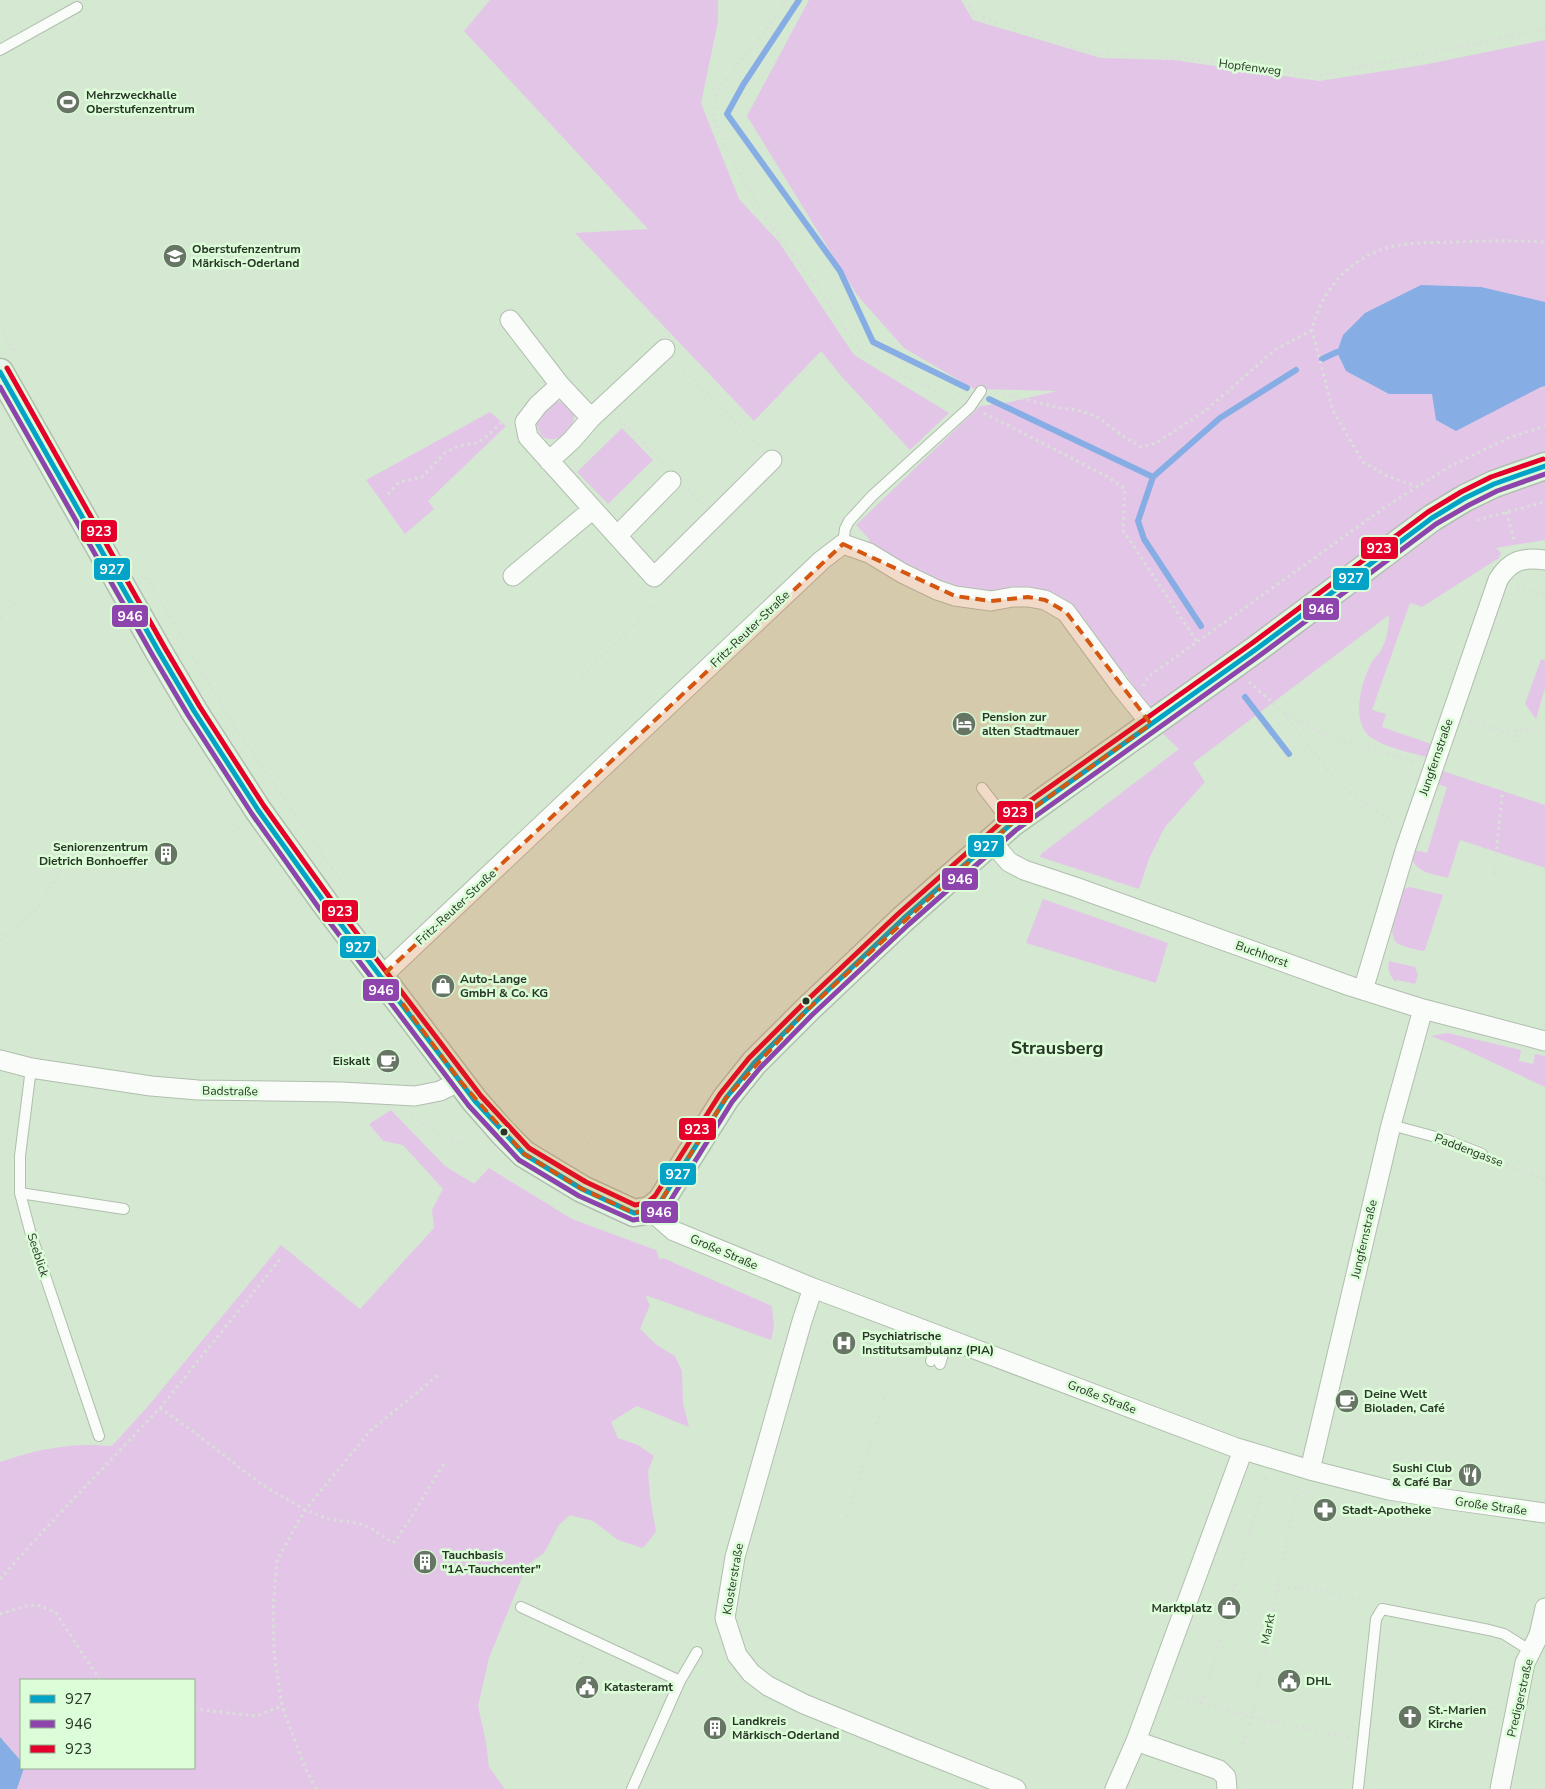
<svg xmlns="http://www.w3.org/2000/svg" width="1545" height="1789" viewBox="0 0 1545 1789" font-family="'Nunito Sans',sans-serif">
  <rect width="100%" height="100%" fill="#d5e8d2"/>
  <path fill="#e3c6e7" d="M 490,0 L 718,0 L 718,22 L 701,103 L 739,199 L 779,242 L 854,355 L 949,413 L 910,450 L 842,377 L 821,351 L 754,421 L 575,233 L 648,229 L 464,31 Z
    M 809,0 L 961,0 L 973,20 L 1101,58 L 1174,60 L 1319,81 L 1423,65 L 1545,40 L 1545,540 L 1496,548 L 1501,553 L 1499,558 L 1422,607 L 1410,603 L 1372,710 L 1386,714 L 1382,727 L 1434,745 L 1430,758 C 1412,753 1391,749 1375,740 C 1348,727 1361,680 1373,660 C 1376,656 1380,653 1382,648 C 1387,640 1389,624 1389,615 L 1193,763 L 1205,782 L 1165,827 L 1149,859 L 1139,889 L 1040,857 L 1041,854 L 1179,749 L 1154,725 L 1127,675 L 1090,645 L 1045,600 L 972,599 L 869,553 L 869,539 L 856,525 L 980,406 L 1010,402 L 1057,391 L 974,389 L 904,348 L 857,295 L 747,116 Z
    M 559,401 C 595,414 557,452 541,435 C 539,432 538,427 536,424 C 539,413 547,403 559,401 Z
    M 490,412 L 506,426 L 428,501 L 434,509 L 405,534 L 366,480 Z
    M 622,428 L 653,460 L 608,504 L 577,472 Z
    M 1541,659 L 1545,660 L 1545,688 L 1536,719 L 1525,704 Z
    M 1440,770 L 1545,805 L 1545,868 L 1460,840 L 1448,878 C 1429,873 1411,872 1410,849 L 1427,853 L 1447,787 L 1436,784 Z
    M 1410,887 L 1443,895 L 1425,950 L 1422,951 C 1415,949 1405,947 1398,944 C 1385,935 1398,902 1401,890 Z
    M 1043,899 L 1168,943 L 1156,983 L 1026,943 Z
    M 1389,961 L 1415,967 L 1418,975 L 1415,984 L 1397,980 L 1396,982 C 1390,976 1387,970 1389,961 Z
    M 1448,1033 L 1521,1050 L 1519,1061 L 1533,1064 L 1535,1054 L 1545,1056 L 1545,1087 L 1464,1049 L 1431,1036 Z
    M 391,1110 L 445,1166 L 474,1184 L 489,1168 L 572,1219 L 656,1250 L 660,1260 L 663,1258 L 772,1306 L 774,1327 L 771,1340 L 645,1295 L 650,1305 L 640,1329 L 658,1346 L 675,1356 L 682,1371 L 683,1402 L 689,1427 L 637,1406 L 611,1422 L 618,1438 L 638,1445 L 654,1456 L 648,1471 L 650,1496 L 656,1532 L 643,1548 L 618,1540 L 593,1521 L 570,1515 L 559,1525 L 544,1553 L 527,1565 L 489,1658 L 478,1706 L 486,1742 L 489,1767 L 505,1789 L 17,1789 L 24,1768 L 194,1768 L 194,1680 L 21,1680 L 21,1761 L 0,1737 L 0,1462 C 38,1449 71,1442 112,1446 L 149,1405 L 281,1245 L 360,1309 L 434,1228 L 432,1210 L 443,1189 L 403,1145 L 383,1141 L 369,1124 Z"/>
  <path fill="#87ade5" d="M 1421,285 L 1481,287 L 1545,302 L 1545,386 L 1541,387 L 1456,431 L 1436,420 L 1432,394 L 1389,394 L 1346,371 L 1337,352 L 1343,335 L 1365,313 Z
    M 0,1737 L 21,1761 L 21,1768 L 24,1768 L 17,1789 L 0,1789 Z"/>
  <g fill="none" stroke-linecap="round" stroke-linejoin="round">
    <path stroke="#87ade5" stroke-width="6" d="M 799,0 L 743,85 L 727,114 L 840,271 L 873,342 L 967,388
      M 1322,359 L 1337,352 L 1344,352
      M 989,399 L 1153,477 L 1220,418 L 1296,370
      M 1153,477 L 1138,521 L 1144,539 L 1201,626
      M 1245,697 L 1289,754"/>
    <g stroke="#b0bfae" stroke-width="12">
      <path id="lane" d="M 0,50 L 77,7
        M 843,544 L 845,529 L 849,521 L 872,496 L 970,407 L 981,391
        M 982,788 L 1010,824
        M 31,1068 L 20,1156 L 20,1193 L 30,1231 L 99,1436
        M 1391,1125 L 1447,1140 L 1482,1154
        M 20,1193 L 124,1209
        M 931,1361 L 939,1336
        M 940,1364 L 948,1339
        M 521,1607 L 680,1681
        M 632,1789 L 680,1681 L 697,1652
        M 1358,1789 L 1376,1619 L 1382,1609 L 1489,1630 L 1504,1634 L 1531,1651"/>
    </g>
    <g stroke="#b0bfae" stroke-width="21">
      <path id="street" d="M 510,320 L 560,385
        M 591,418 L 665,349
        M 549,461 L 572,440 L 591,418 L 560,385 L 538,405 L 525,422 L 528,437 L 654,577 L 772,460
        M 617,536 L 671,481
        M 513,576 L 593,509
        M 991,841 L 1009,862 L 1024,870 L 1075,887 L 1350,986 L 1423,1009 L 1545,1041
        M 382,976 L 822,560 L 843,544 L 869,553 L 902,573 L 937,590 L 955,596 L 991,601 L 1013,597 L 1028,597 L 1045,600 L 1066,612 L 1121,687 L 1151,724
        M 1363,990 L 1406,847 L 1498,580 C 1510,560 1523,557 1545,560
        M 0,1060 L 31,1068 L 151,1086 L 198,1090 L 341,1092 L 415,1096 L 440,1091 L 460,1081
        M 650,1210 L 674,1231 L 813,1288 L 1234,1447 L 1310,1470 L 1389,1490 L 1452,1500 L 1545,1513
        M 813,1288 L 802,1321 L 735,1557 L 725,1618 L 737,1655 L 751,1673 L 768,1686 L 804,1704 L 910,1747 L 1016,1789
        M 1310,1470 L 1391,1125 L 1423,1009
        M 1136,1741 L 1219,1770 L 1226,1777 L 1227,1789
        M 1115,1789 L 1136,1741 L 1243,1450
        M 1500,1789 L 1525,1663 L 1539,1635 L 1545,1608"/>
    </g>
    <g stroke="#b0bfae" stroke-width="29">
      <path id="secondary" d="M 0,372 L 159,652 L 194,711 L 258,810 L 327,906 L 475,1101 L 503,1133 L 524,1154 L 582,1189 L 634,1213 L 650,1210 L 661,1201 L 726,1098 L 754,1063 L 807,1010 L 903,919 L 1011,824 L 1255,650 L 1432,518 L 1465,498 L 1494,484 L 1545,466"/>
    </g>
    <path stroke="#d9e0d8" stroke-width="3" stroke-dasharray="2.5 4" stroke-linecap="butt" d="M 785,0 L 777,16 L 717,91 L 713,113 L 723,141 L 741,176 L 771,226 L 817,286 L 855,344 L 868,356 L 911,379 L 956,400
      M 966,0 L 974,15 L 1077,48 L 1104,55 L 1175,57 L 1318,76 L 1545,29
      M 0,326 L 16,354
      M 684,370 L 760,447
      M 996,392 L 1055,407 L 1077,410 L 1096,416 L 1126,438 L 1141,447 L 1156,443 L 1205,411 L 1276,349 L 1312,330
      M 984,413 L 1108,477 L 1125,489 L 1123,530 L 1197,642
      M 619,419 L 664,464
      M 1418,487 L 1387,476 L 1363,462 L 1333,411 L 1312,330 C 1321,287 1357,251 1400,245 C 1417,242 1436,243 1453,242 C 1484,241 1514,240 1545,242
      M 688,489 L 702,504
      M 388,494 L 399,482 L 422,477 L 445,453 L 459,446 L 477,443 L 487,436 L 502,422 L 507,422
      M 1506,512 L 1515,543
      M 1477,520 L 1545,502
      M 146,577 L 235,727 L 342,883
      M 1517,586 L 1545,595
      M 0,619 L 16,600
      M 582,676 L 654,606
      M 1249,682 L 1283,712 L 1328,771 L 1349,792 L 1385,816 L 1393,824
      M 1143,686 L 1148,677 L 1387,506 L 1447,468 L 1508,438 L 1545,426
      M 1284,713 L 1323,733 L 1345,741 L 1415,762
      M 1470,721 L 1504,732 L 1541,727
      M 1514,743 L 1519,730
      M 226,836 L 241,825
      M 1494,875 L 1503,787
      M 0,940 L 34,913 L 64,866
      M 411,1116 L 456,1142 L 463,1143
      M 534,1129 L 547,1138
      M 1494,1159 L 1545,1180
      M 579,1161 L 595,1130
      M 900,1350 L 902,1343
      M 160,1408 L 195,1433 L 261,1484 L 305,1510 L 329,1519 L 358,1523 L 374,1530 L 393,1543 C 413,1518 427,1488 446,1461
      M 1266,1477 L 1202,1703 L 1252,1717 L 1350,1738
      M 1308,1490 L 1317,1500
      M 846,1517 L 887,1390
      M 0,1579 L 45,1529 L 160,1408 L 282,1257
      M 1288,1588 L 1309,1587 L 1364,1602
      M 0,1614 L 29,1605 L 40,1606 L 56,1613 L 100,1680
      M 580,1664 L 584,1654
      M 1174,1695 L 1202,1703
      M 1454,1702 L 1496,1709
      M 194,1709 L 256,1716 L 282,1706
      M 1238,1763 L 1252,1717 L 1298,1485
      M 316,1789 L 304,1765 L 282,1706 L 274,1652 L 273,1610 L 277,1560 L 305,1510 L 370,1431 L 438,1375"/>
    <use href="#lane" stroke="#f9fcf8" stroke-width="10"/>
    <use href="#street" stroke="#f9fcf8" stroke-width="19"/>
    <use href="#secondary" stroke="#ebf1ee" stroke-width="26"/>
    <g stroke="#dbfdd7" stroke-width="9">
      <path id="bus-1" d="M 0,372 L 159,652 L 194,711 L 258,810 L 327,906 L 475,1101 L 524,1154 L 582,1189 L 634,1213 L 650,1210 L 661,1201 L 726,1098 L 754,1063 L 807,1010 L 903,919 L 1011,824 L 1255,650 L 1432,518 L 1465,498 L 1494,484 L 1545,466"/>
    </g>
    <g stroke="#dbfdd7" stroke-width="9">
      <path id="bus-2" d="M 0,387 L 153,656 L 188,715 L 252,814 L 321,911 L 469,1106 L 519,1160 L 579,1196 L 633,1220 L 653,1217 L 667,1206 L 732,1102 L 760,1068 L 812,1015 L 908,925 L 1016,830 L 1259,656 L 1436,524 L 1469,505 L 1497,491 L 1545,474"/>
    </g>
    <g stroke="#dbfdd7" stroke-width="9">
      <path id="bus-3" d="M 7,368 L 165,648 L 200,707 L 264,806 L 333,902 L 481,1096 L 529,1148 L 586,1182 L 635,1205 L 647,1203 L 655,1196 L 720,1094 L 749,1058 L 802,1005 L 898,914 L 1006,818 L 1251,644 L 1428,512 L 1461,492 L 1491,477 L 1543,459"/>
    </g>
    <use href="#bus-1" stroke="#02a3c6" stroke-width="5"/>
    <use href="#bus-2" stroke="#8e44ad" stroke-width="5"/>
    <use href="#bus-3" stroke="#e4002b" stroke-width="5"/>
  </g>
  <path fill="#d5560f" fill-opacity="0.2" stroke="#d5560f" stroke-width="4" stroke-dasharray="10 6" stroke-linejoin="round" d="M 843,544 L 955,596 L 991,601 L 1028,597 L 1045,600 L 1066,612 L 1151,724 L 1011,824 L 807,1010 L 726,1098 L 661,1201 L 650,1210 L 634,1213 L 582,1189 L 524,1154 L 460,1081 L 382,976 Z"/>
  <defs>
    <g id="stadium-disc" transform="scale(1.25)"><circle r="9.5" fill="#667564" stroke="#dbfdd7"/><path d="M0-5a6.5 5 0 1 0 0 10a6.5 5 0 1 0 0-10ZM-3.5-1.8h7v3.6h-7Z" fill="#fff"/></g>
    <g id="school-disc" transform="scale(1.25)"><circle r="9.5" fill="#667564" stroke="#dbfdd7"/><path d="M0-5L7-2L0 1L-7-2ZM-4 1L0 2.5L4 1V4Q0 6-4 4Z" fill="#fff"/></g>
    <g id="hotel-disc" transform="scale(1.25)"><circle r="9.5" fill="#667564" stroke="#dbfdd7"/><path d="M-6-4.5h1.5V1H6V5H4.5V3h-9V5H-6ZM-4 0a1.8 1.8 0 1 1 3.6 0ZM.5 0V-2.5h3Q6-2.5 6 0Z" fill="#fff"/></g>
    <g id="building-disc" transform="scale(1.25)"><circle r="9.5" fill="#667564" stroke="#dbfdd7"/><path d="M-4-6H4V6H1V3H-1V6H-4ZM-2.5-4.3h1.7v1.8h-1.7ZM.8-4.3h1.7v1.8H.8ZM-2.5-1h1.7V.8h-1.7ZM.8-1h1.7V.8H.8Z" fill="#fff"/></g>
    <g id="shop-disc" transform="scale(1.25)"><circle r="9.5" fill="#667564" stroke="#dbfdd7"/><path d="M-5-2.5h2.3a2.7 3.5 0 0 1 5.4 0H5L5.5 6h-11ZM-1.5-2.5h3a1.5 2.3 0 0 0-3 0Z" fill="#fff"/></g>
    <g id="cafe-disc" transform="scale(1.25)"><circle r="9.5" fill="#667564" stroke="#dbfdd7"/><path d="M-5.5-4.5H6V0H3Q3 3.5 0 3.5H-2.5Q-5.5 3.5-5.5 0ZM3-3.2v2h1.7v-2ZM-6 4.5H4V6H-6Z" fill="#fff"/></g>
    <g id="hospital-disc" transform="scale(1.25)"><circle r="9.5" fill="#667564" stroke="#dbfdd7"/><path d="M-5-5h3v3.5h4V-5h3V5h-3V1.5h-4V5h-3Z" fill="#fff"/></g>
    <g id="restaurant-disc" transform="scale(1.25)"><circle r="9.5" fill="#667564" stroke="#dbfdd7"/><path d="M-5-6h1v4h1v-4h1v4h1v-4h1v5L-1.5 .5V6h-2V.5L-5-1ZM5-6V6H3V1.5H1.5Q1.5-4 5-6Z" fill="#fff"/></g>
    <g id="pharmacy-disc" transform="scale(1.25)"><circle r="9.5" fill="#667564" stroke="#dbfdd7"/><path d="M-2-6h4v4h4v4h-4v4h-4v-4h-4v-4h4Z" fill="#fff"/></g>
    <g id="civic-disc" transform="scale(1.25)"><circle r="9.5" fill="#667564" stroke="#dbfdd7"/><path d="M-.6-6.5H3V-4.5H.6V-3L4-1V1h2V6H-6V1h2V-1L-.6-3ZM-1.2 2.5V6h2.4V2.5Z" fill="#fff"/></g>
    <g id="church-disc" transform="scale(1.25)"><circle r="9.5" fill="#667564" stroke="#dbfdd7"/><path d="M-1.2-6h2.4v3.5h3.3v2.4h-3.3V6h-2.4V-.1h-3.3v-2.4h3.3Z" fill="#fff"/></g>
  </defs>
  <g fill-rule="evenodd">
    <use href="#stadium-disc" x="68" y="102"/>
    <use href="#school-disc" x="175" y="256"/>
    <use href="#hotel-disc" x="964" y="724"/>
    <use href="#building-disc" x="166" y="854"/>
    <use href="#shop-disc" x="443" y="986"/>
    <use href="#cafe-disc" x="388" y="1061"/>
    <use href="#hospital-disc" x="844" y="1343"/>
    <use href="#cafe-disc" x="1347" y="1401"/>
    <use href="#restaurant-disc" x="1470" y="1475"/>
    <use href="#pharmacy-disc" x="1325" y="1510"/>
    <use href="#building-disc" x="425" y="1562"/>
    <use href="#shop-disc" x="1229" y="1608"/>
    <use href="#civic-disc" x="1289" y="1681"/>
    <use href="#civic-disc" x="587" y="1687"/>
    <use href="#church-disc" x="1410" y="1717"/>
    <use href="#building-disc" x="715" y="1728"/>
  </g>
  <g fill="#2a3728" stroke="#dbfdd7" stroke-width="2">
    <circle cx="806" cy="1001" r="4.5"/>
    <circle cx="504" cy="1132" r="4.5"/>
  </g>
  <g text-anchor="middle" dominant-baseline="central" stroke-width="5" stroke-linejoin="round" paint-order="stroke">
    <g font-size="12" fill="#2a3728" stroke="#dbfdd7">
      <text transform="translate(1250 67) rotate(7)">Hopfenweg</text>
      <text transform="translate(750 629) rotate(-44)">Fritz-Reuter-Straße</text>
      <text transform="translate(1436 757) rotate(-71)">Jungfernstraße</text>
      <text transform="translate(456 907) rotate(-43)">Fritz-Reuter-Straße</text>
      <text transform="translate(1262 954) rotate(20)">Buchhorst</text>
      <text transform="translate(230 1091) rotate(1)">Badstraße</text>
      <text transform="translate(1469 1150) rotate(21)">Paddengasse</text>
      <text transform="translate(1364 1239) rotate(-77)">Jungfernstraße</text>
      <text transform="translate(724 1252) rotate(23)">Große Straße</text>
      <text transform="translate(38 1255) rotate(72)">Seeblick</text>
      <text transform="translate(1102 1397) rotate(21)">Große Straße</text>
      <text transform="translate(1491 1506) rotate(8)">Große Straße</text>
      <text transform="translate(733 1579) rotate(-80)">Klosterstraße</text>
      <text transform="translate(1268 1629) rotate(-79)">Markt</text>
      <text transform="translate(1520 1698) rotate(-77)">Predigerstraße</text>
    </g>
    <g font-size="12" font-weight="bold" fill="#2a3728" stroke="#dbfdd7" text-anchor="start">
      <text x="86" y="95">Mehrzweckhalle<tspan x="86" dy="14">Oberstufenzentrum</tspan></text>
      <text x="192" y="249">Oberstufenzentrum<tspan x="192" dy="14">Märkisch-Oderland</tspan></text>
      <text x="982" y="717">Pension zur<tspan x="982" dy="14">alten Stadtmauer</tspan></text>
      <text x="148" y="847" text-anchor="end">Seniorenzentrum<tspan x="148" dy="14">Dietrich Bonhoeffer</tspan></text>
      <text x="460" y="979">Auto-Lange<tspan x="460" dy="14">GmbH &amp; Co. KG</tspan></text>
      <text x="370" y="1061" text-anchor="end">Eiskalt</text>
      <text x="862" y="1336">Psychiatrische<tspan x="862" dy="14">Institutsambulanz (PIA)</tspan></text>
      <text x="1364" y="1394">Deine Welt<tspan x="1364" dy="14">Bioladen, Café</tspan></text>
      <text x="1452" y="1468" text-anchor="end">Sushi Club<tspan x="1452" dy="14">&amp; Café Bar</tspan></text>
      <text x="1342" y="1510">Stadt-Apotheke</text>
      <text x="442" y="1555">Tauchbasis<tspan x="442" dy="14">"1A-Tauchcenter"</tspan></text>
      <text x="1212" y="1608" text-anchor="end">Marktplatz</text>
      <text x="1306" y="1681">DHL</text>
      <text x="604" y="1687">Katasteramt</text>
      <text x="1428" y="1710">St.-Marien<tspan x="1428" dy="14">Kirche</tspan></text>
      <text x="732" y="1721">Landkreis<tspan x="732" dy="14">Märkisch-Oderland</tspan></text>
    </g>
    <g font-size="18" font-weight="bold" fill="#2a3728" stroke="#dbfdd7">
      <text x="1057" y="1048">Strausberg</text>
    </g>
  </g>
  <g stroke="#dbfdd7" stroke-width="2">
    <rect x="80" y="519" width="38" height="24" rx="5" fill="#e4002b"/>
    <rect x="1360" y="536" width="39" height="24" rx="5" fill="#e4002b"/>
    <rect x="93" y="557" width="38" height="24" rx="5" fill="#02a3c6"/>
    <rect x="1332" y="567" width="38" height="24" rx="5" fill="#02a3c6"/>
    <rect x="1302" y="597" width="38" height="24" rx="5" fill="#8e44ad"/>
    <rect x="111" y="604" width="38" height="24" rx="5" fill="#8e44ad"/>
    <rect x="996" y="800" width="38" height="24" rx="5" fill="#e4002b"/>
    <rect x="967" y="834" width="38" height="24" rx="5" fill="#02a3c6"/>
    <rect x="941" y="867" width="38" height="24" rx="5" fill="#8e44ad"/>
    <rect x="321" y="899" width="38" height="24" rx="5" fill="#e4002b"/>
    <rect x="339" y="935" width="38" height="24" rx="5" fill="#02a3c6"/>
    <rect x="362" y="978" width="38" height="24" rx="5" fill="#8e44ad"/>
    <rect x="678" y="1117" width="39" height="24" rx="5" fill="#e4002b"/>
    <rect x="659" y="1162" width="38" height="24" rx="5" fill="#02a3c6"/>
    <rect x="640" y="1200" width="39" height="24" rx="5" fill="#8e44ad"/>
  </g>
  <g font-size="14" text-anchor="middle" font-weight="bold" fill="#fff">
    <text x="99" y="536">923</text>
    <text x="1379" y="553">923</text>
    <text x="112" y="574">927</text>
    <text x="1351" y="583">927</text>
    <text x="1321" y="614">946</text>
    <text x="130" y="621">946</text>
    <text x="1015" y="817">923</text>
    <text x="986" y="851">927</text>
    <text x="960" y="884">946</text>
    <text x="340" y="916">923</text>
    <text x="358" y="952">927</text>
    <text x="381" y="995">946</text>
    <text x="697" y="1134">923</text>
    <text x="678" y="1179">927</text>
    <text x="659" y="1217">946</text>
  </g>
  <rect x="20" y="1679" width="175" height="90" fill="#dbfdd7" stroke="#94ae91"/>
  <rect x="30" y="1695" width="25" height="8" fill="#02a3c6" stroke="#94ae91"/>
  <text x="65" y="1704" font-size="15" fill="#2a3728">927</text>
  <rect x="30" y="1720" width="25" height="8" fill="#8e44ad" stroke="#94ae91"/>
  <text x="65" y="1729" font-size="15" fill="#2a3728">946</text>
  <rect x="30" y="1745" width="25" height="8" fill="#e4002b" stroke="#94ae91"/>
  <text x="65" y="1754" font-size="15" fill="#2a3728">923</text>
</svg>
